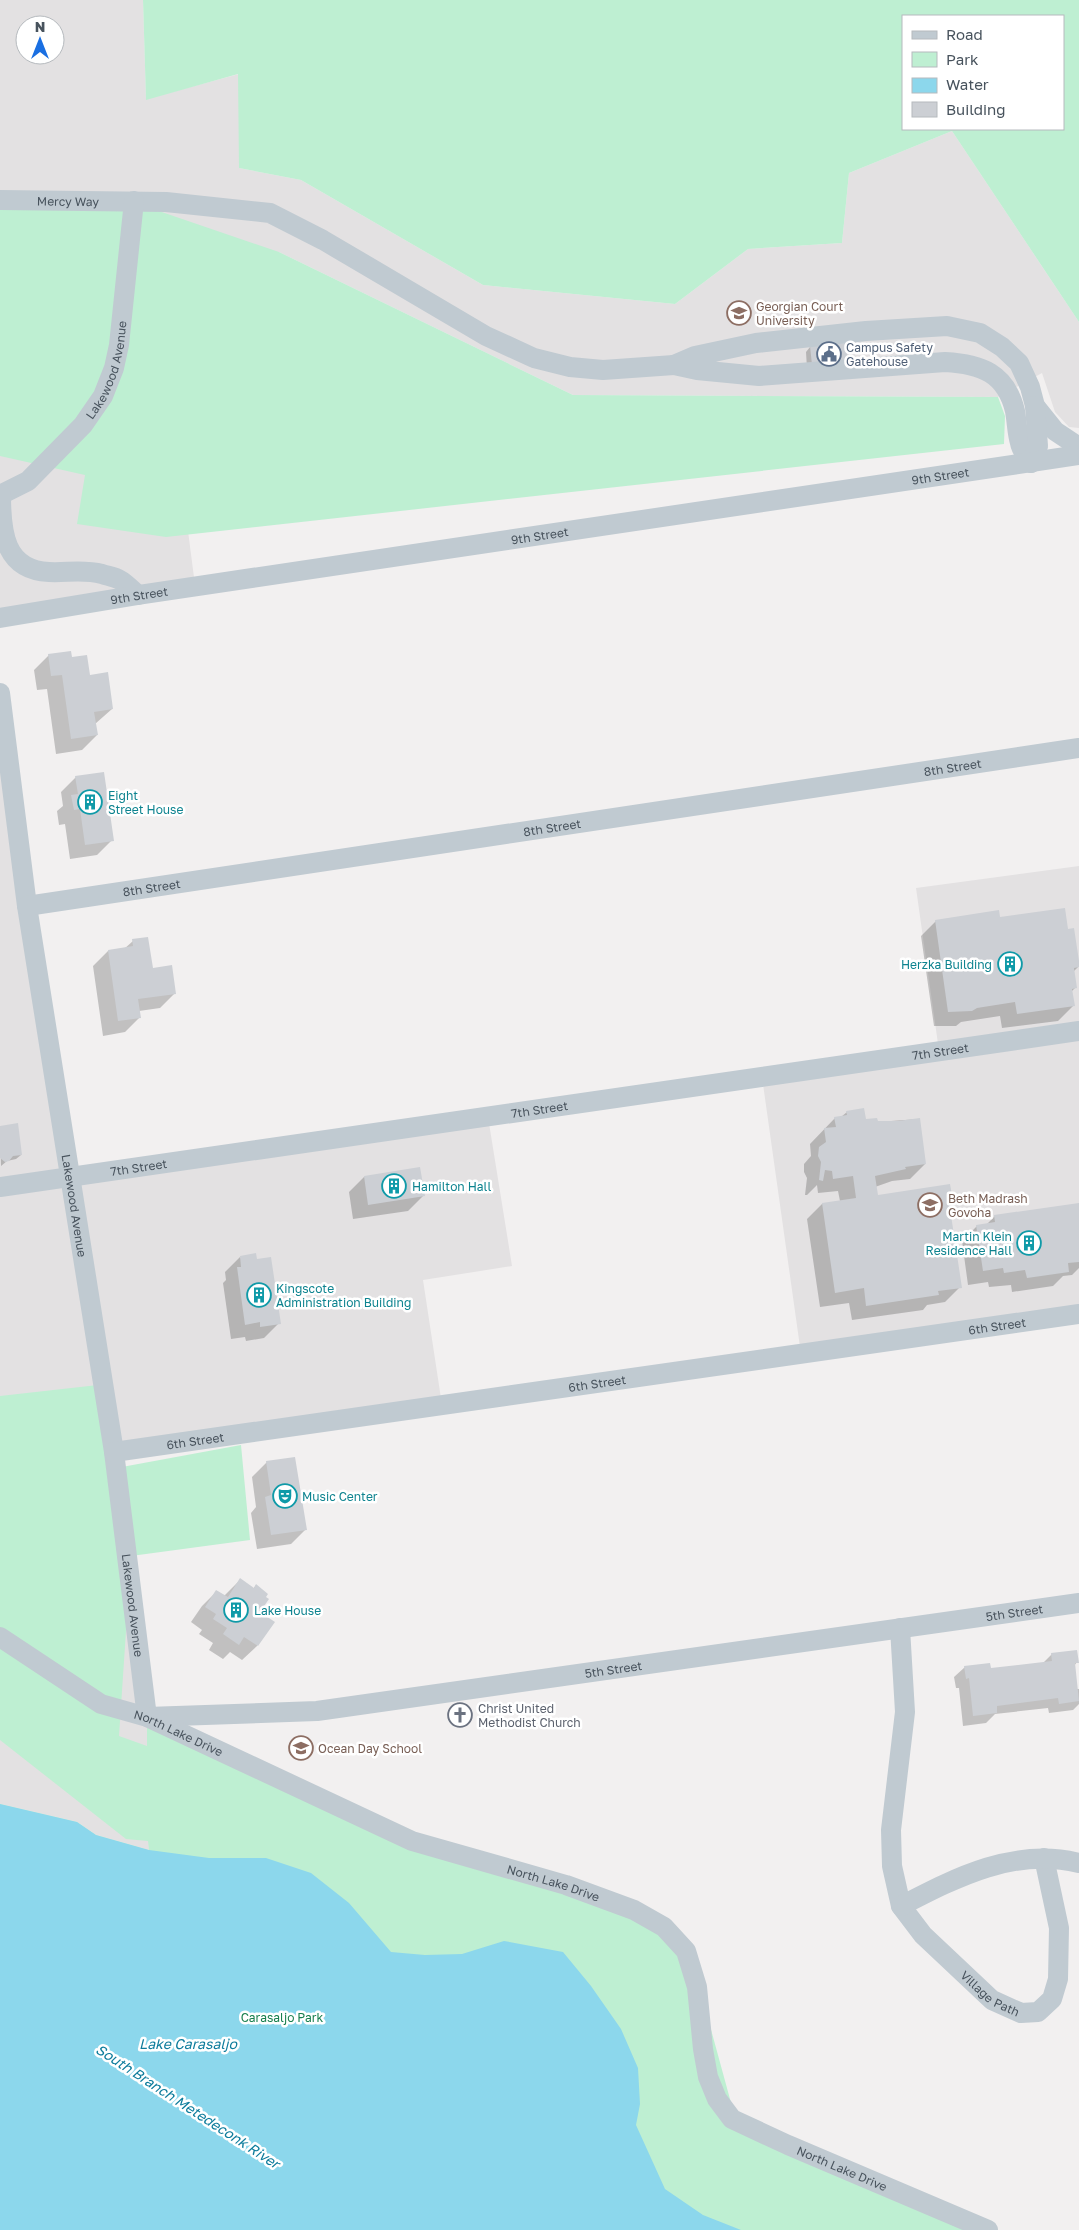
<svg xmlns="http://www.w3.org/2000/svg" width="1079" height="2230" viewBox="0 0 1079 2230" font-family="'Golos Text',sans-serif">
  <rect width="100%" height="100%" fill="#f2f0f0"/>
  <path fill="#e3e1e2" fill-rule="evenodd" d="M 0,0 L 143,0 L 146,99 L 239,74 L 239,168 L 301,180 L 483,285 L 675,304 L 748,249 L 842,243 L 849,173 L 952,131 L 1079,322 L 1079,428 L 1069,427 L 1055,412 L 1042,373 L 998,397 L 573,395 L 279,252 L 168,376 L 196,593 L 0,619 ZM 25,25 L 55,25 L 55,55 L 25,55 Z
    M 0,685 L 69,1178 L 488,1117 L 512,1266 L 423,1280 L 442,1405 L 114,1453 L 147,1717 L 149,1850 L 96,1835 L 77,1822 L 0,1804 Z
    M 1079,866 L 1079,1314 L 801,1354 L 762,1077 L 939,1051 L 916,888 Z"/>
  <path fill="#beefd2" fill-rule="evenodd" d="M 143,0 L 1079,0 L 1079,322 L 952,131 L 849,173 L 842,243 L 748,249 L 675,304 L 483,285 L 301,180 L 239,168 L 238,74 L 146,100 ZM 1063,16 L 1063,129 L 903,129 L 903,16 Z
    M 0,201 L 150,208 L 279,252 L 573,395 L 998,397 L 1005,416 L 1004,444 L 166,537 L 77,524 L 85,475 L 0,456 Z
    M 98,1385 L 111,1469 L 241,1445 L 250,1540 L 131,1556 L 119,1736 L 147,1746 L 147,1717 L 398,1835 L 634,1910 L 692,1960 L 736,2121 L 988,2230 L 0,2230 L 0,1804 L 77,1822 L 96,1835 L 149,1850 L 148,1841 L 126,1839 L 0,1740 L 0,1396 Z"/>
  <path fill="#8cd7ec" d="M 0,1804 L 77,1822 L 96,1835 L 149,1850 L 209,1858 L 266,1858 L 311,1873 L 349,1903 L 391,1952 L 425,1955 L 462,1954 L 504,1941 L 563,1952 L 591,1986 L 621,2029 L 638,2068 L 640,2104 L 636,2125 L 665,2189 L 703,2215 L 741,2230 L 0,2230 Z"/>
  <path fill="#0003" d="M 845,344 L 807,369 L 806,352 L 810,347 Z
    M 49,655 L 71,659 L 89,676 L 112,709 L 95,724 L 97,735 L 82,750 L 56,754 L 47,689 L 37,690 L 34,670 Z
    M 76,777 L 112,840 L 97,855 L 70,859 L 65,824 L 59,825 L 57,811 L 63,806 L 61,792 Z
    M 999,918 L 1079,966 L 1073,972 L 1075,988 L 1071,992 L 1073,1006 L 1058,1021 L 1002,1028 L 1000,1016 L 961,1022 L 956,1026 L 934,1026 L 921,936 L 936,921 Z
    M 133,941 L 151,970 L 175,993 L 160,1008 L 139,1011 L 140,1017 L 125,1032 L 103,1036 L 93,966 L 108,951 L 124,949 Z
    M 847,1112 L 865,1121 L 877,1122 L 919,1119 L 925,1164 L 910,1179 L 892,1181 L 875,1187 L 877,1196 L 951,1201 L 948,1204 L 960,1287 L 945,1302 L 927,1305 L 923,1310 L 852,1320 L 849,1303 L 820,1307 L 807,1219 L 822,1204 L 840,1201 L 838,1191 L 818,1193 L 817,1185 L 807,1195 L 805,1195 L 807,1178 L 804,1172 L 804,1164 L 811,1156 L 810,1144 L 835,1118 L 841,1117 Z
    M 0,1127 L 21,1155 L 16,1159 L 7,1161 L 1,1166 Z
    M 364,1177 L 423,1196 L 408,1211 L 353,1219 L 349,1192 Z
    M 1079,1204 L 1079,1268 L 1072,1275 L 1063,1276 L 1053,1286 L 1012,1292 L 1011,1285 L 989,1287 L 988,1282 L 968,1285 L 962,1241 L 977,1226 L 986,1225 L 995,1216 Z
    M 240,1257 L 279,1323 L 264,1338 L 246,1341 L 245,1337 L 231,1339 L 223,1283 L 226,1280 L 225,1272 Z
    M 267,1462 L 306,1529 L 291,1544 L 257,1549 L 251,1513 L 256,1507 L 252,1477 Z
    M 240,1580 L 253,1589 L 256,1585 L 259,1613 L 257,1646 L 242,1660 L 230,1652 L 223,1659 L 209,1650 L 213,1643 L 199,1634 L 202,1630 L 191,1622 L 202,1606 L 217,1591 L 224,1596 Z
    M 1052,1654 L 1077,1662 L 1074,1666 L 1077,1689 L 1079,1689 L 1079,1704 L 1073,1710 L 1049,1713 L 1048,1708 L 995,1714 L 986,1723 L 963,1726 L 959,1688 L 956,1688 L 954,1677 L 965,1667 L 990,1669 L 1043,1663 Z"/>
  <path fill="#cccfd4" d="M 846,343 L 848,362 L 812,365 L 810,346 Z
    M 71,651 L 72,657 L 87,655 L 90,675 L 108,672 L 113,709 L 94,712 L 98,735 L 71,739 L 62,675 L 51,676 L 48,654 Z
    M 104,772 L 114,841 L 85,845 L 80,809 L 74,810 L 71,795 L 78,794 L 75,776 Z
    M 1065,908 L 1068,929 L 1074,928 L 1079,961 L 1079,967 L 1074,968 L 1077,988 L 1072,989 L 1075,1006 L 1017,1014 L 1015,1002 L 977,1008 L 972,1011 L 948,1012 L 935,920 L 999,910 L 1000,917 Z
    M 148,937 L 153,968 L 172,965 L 176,994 L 138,999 L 141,1018 L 118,1021 L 108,950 L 133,946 L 132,939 Z
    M 864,1108 L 866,1119 L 877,1118 L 878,1121 L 898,1121 L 920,1118 L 926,1164 L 905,1167 L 906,1169 L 875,1176 L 878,1195 L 950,1184 L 953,1201 L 949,1202 L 962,1288 L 938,1291 L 939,1295 L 866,1306 L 864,1288 L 835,1293 L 822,1203 L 856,1198 L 853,1176 L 833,1179 L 832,1171 L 825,1170 L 823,1181 L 819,1180 L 821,1162 L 818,1156 L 819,1147 L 826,1142 L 824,1128 L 836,1127 L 834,1117 L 847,1115 L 846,1111 Z
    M 18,1123 L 22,1155 L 13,1156 L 9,1161 L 5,1162 L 0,1158 L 0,1126 Z
    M 420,1167 L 425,1196 L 368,1205 L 364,1176 Z
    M 1079,1203 L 1079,1262 L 1068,1263 L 1069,1272 L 1027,1278 L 1025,1270 L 1004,1273 L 1003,1268 L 983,1271 L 976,1225 L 995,1222 L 994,1215 Z
    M 256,1253 L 257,1259 L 271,1257 L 281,1324 L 260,1327 L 260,1322 L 245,1325 L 237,1267 L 241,1267 L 240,1256 Z
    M 295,1457 L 307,1530 L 271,1535 L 265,1497 L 271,1495 L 266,1461 Z
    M 240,1578 L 254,1588 L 256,1584 L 268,1594 L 266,1597 L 269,1599 L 260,1612 L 275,1622 L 258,1646 L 244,1637 L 239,1645 L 223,1634 L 227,1628 L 213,1619 L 216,1614 L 205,1607 L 216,1590 L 228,1597 Z
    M 1077,1650 L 1079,1663 L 1075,1663 L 1079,1701 L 1059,1704 L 1058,1698 L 997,1706 L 997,1713 L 973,1716 L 969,1678 L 966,1679 L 964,1666 L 990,1663 L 991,1668 L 1052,1661 L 1051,1653 Z"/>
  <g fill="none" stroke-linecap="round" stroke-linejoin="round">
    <g stroke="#c0cad1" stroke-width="20">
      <path id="s1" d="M 0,200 L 166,202 L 270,213 L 323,240 L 486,336 L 534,358 L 570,367 L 603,370 L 674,365"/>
      <path d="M 1031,463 C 1027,457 1021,450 1020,443 C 1017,433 1017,422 1015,411 C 1006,373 981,364 945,362 L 759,376 L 697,370 L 674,365 L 695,356 L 756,343 L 866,331 L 947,326 L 980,333 L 1002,347 L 1019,363 L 1030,387 L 1035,406 L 1055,431 L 1079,447"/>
      <path d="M 1031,463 L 1038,446 L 1035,406"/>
      <path id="s2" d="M 0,495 L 28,481 L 83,425 L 103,396 L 114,368 L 119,345 L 134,201"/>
      <path d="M 1,495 C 1,531 4,570 49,572 C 67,573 83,569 102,574 C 108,576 115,577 120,580 C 127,584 132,590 138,595"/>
      <path id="s3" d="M 0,618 L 138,595 L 1079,455"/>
      <path id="s4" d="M 0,693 L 27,906 L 114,1452 L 147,1717 L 317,1711 L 1079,1603"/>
      <path id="s5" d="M 27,906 L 1079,748"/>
      <path id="s6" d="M 0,1187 L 1079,1031"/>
      <path id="s7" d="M 114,1452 L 1079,1314"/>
      <path id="s8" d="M 900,1628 L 905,1712 L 891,1830 L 892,1866 L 901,1906 L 923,1935 L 992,2000 L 1021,2013 L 1038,2012 L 1052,1999 L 1058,1979 L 1059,1928 L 1044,1858"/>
      <path id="s9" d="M 0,1637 L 101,1704 L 147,1717 L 412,1841 L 566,1885 L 634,1910 L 664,1927 L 686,1951 L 697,1987 L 703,2049 L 708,2077 L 717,2099 L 732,2119 L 788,2145 L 988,2230"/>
      <path d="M 901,1906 C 957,1877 1015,1847 1079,1863"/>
    </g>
  </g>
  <defs>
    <g id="university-ring" transform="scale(1.25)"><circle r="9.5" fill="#fff" stroke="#8d6e63" stroke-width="1.5"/><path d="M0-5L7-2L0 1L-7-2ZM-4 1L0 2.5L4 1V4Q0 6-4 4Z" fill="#8d6e63"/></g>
    <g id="civic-ring" transform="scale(1.25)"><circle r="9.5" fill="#fff" stroke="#5c6f8a" stroke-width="1.5"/><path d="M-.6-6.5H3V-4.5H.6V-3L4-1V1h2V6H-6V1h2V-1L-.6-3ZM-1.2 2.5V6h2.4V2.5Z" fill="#5c6f8a"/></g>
    <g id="building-ring" transform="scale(1.25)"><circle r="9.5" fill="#fff" stroke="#0f9aa8" stroke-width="1.5"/><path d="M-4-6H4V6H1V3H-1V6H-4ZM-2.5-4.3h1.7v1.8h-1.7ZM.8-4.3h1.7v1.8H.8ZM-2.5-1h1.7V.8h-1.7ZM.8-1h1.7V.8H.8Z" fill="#0f9aa8"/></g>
    <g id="theatre-ring" transform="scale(1.25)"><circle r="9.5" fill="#fff" stroke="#0f9aa8" stroke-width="1.5"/><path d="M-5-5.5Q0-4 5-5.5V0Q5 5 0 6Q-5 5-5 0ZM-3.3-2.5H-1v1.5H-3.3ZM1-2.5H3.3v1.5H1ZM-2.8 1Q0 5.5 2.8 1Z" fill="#0f9aa8"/></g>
    <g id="church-ring" transform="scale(1.25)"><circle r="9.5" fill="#fff" stroke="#6b7280" stroke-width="1.5"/><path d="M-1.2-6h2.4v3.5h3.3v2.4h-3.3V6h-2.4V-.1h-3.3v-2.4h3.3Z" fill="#6b7280"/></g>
    <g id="school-ring" transform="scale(1.25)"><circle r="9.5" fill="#fff" stroke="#8d6e63" stroke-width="1.5"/><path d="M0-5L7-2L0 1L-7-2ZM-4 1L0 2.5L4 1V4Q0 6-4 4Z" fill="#8d6e63"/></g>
  </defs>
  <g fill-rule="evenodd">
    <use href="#university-ring" x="739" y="313"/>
    <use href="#civic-ring" x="829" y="354"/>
    <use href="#building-ring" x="90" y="802"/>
    <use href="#building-ring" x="1010" y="964"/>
    <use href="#building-ring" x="394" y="1186"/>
    <use href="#university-ring" x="930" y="1205"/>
    <use href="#building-ring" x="1029" y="1243"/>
    <use href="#building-ring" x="259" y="1295"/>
    <use href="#theatre-ring" x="285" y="1496"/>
    <use href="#building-ring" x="236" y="1610"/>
    <use href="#church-ring" x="460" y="1715"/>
    <use href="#school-ring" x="301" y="1748"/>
  </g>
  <g text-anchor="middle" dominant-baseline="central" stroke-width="5" stroke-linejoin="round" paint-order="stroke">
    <g font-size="12" fill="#48535d" stroke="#fff">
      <text stroke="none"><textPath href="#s1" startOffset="68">Mercy Way</textPath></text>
      <text stroke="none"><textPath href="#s2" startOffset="171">Lakewood Avenue</textPath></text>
      <text stroke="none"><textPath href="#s3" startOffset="951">9th Street</textPath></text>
      <text stroke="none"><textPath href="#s3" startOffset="546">9th Street</textPath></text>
      <text stroke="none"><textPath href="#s3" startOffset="141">9th Street</textPath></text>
      <text stroke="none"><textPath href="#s5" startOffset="936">8th Street</textPath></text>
      <text stroke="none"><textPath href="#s5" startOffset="531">8th Street</textPath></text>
      <text stroke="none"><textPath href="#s5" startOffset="126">8th Street</textPath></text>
      <text stroke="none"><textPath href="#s6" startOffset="950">7th Street</textPath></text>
      <text stroke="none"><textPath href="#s6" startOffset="545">7th Street</textPath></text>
      <text stroke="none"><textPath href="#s6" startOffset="140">7th Street</textPath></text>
      <text stroke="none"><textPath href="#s4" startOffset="518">Lakewood Avenue</textPath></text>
      <text stroke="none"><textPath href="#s7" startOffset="892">6th Street</textPath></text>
      <text stroke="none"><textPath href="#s7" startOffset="488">6th Street</textPath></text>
      <text stroke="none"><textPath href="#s7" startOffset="82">6th Street</textPath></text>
      <text stroke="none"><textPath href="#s4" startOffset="922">Lakewood Avenue</textPath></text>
      <text stroke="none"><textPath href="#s4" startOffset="1909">5th Street</textPath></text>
      <text stroke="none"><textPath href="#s4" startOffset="1504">5th Street</textPath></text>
      <text stroke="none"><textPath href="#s9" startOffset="204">North Lake Drive</textPath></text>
      <text stroke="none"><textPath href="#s9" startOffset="609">North Lake Drive</textPath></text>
      <text stroke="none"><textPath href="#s8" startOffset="406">Village Path</textPath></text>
      <text stroke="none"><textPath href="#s9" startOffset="1059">North Lake Drive</textPath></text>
    </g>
    <g font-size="12" fill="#785e54" stroke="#fff" text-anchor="start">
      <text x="756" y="306">Georgian Court<tspan x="756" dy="14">University</tspan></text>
      <text x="948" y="1198">Beth Madrash<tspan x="948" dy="14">Govoha</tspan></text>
      <text x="318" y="1748">Ocean Day School</text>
    </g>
    <g font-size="12" fill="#4e5e75" stroke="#fff" text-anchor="start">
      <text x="846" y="347">Campus Safety<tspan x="846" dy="14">Gatehouse</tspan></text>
    </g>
    <g font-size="12" fill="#0d838f" stroke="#fff" text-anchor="start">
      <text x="108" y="795">Eight<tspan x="108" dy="14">Street House</tspan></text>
      <text x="992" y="964" text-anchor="end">Herzka Building</text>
      <text x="412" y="1186">Hamilton Hall</text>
      <text x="1012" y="1236" text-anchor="end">Martin Klein<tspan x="1012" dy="14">Residence Hall</tspan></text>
      <text x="276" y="1288">Kingscote<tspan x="276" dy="14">Administration Building</tspan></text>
      <text x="302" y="1496">Music Center</text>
      <text x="254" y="1610">Lake House</text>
    </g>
    <g font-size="12" fill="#5b616d" stroke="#fff" text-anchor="start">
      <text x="478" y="1708">Christ United<tspan x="478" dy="14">Methodist Church</tspan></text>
    </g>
    <g font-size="12" fill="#177f4d" stroke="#fff">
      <text x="282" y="2017">Carasaljo Park</text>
    </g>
    <g font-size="14" font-style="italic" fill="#0d7c9c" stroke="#fff">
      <text x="188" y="2043">Lake Carasaljo</text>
      <text transform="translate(188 2106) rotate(33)">South Branch Metedeconk River</text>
    </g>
  </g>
  <rect x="902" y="15" width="162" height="115" fill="#ffffff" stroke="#b6babe"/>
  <rect x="912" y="31" width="25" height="8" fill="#c0cad1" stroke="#b6babe"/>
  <text x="946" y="40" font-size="15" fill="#48535d">Road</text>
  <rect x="912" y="52" width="25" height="15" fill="#beefd2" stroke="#b6babe"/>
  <text x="946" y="65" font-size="15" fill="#48535d">Park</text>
  <rect x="912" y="78" width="25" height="15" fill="#8cd7ec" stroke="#b6babe"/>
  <text x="946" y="90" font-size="15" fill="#48535d">Water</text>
  <rect x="912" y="102" width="25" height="15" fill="#cccfd4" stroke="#b6babe"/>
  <text x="946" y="115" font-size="15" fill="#48535d">Building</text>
  <g transform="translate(40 40)"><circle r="24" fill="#ffffff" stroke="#b6babe"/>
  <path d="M0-4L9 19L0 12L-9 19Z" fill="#1a6fe2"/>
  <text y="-8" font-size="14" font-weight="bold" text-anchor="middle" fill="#48535d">N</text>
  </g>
</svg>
